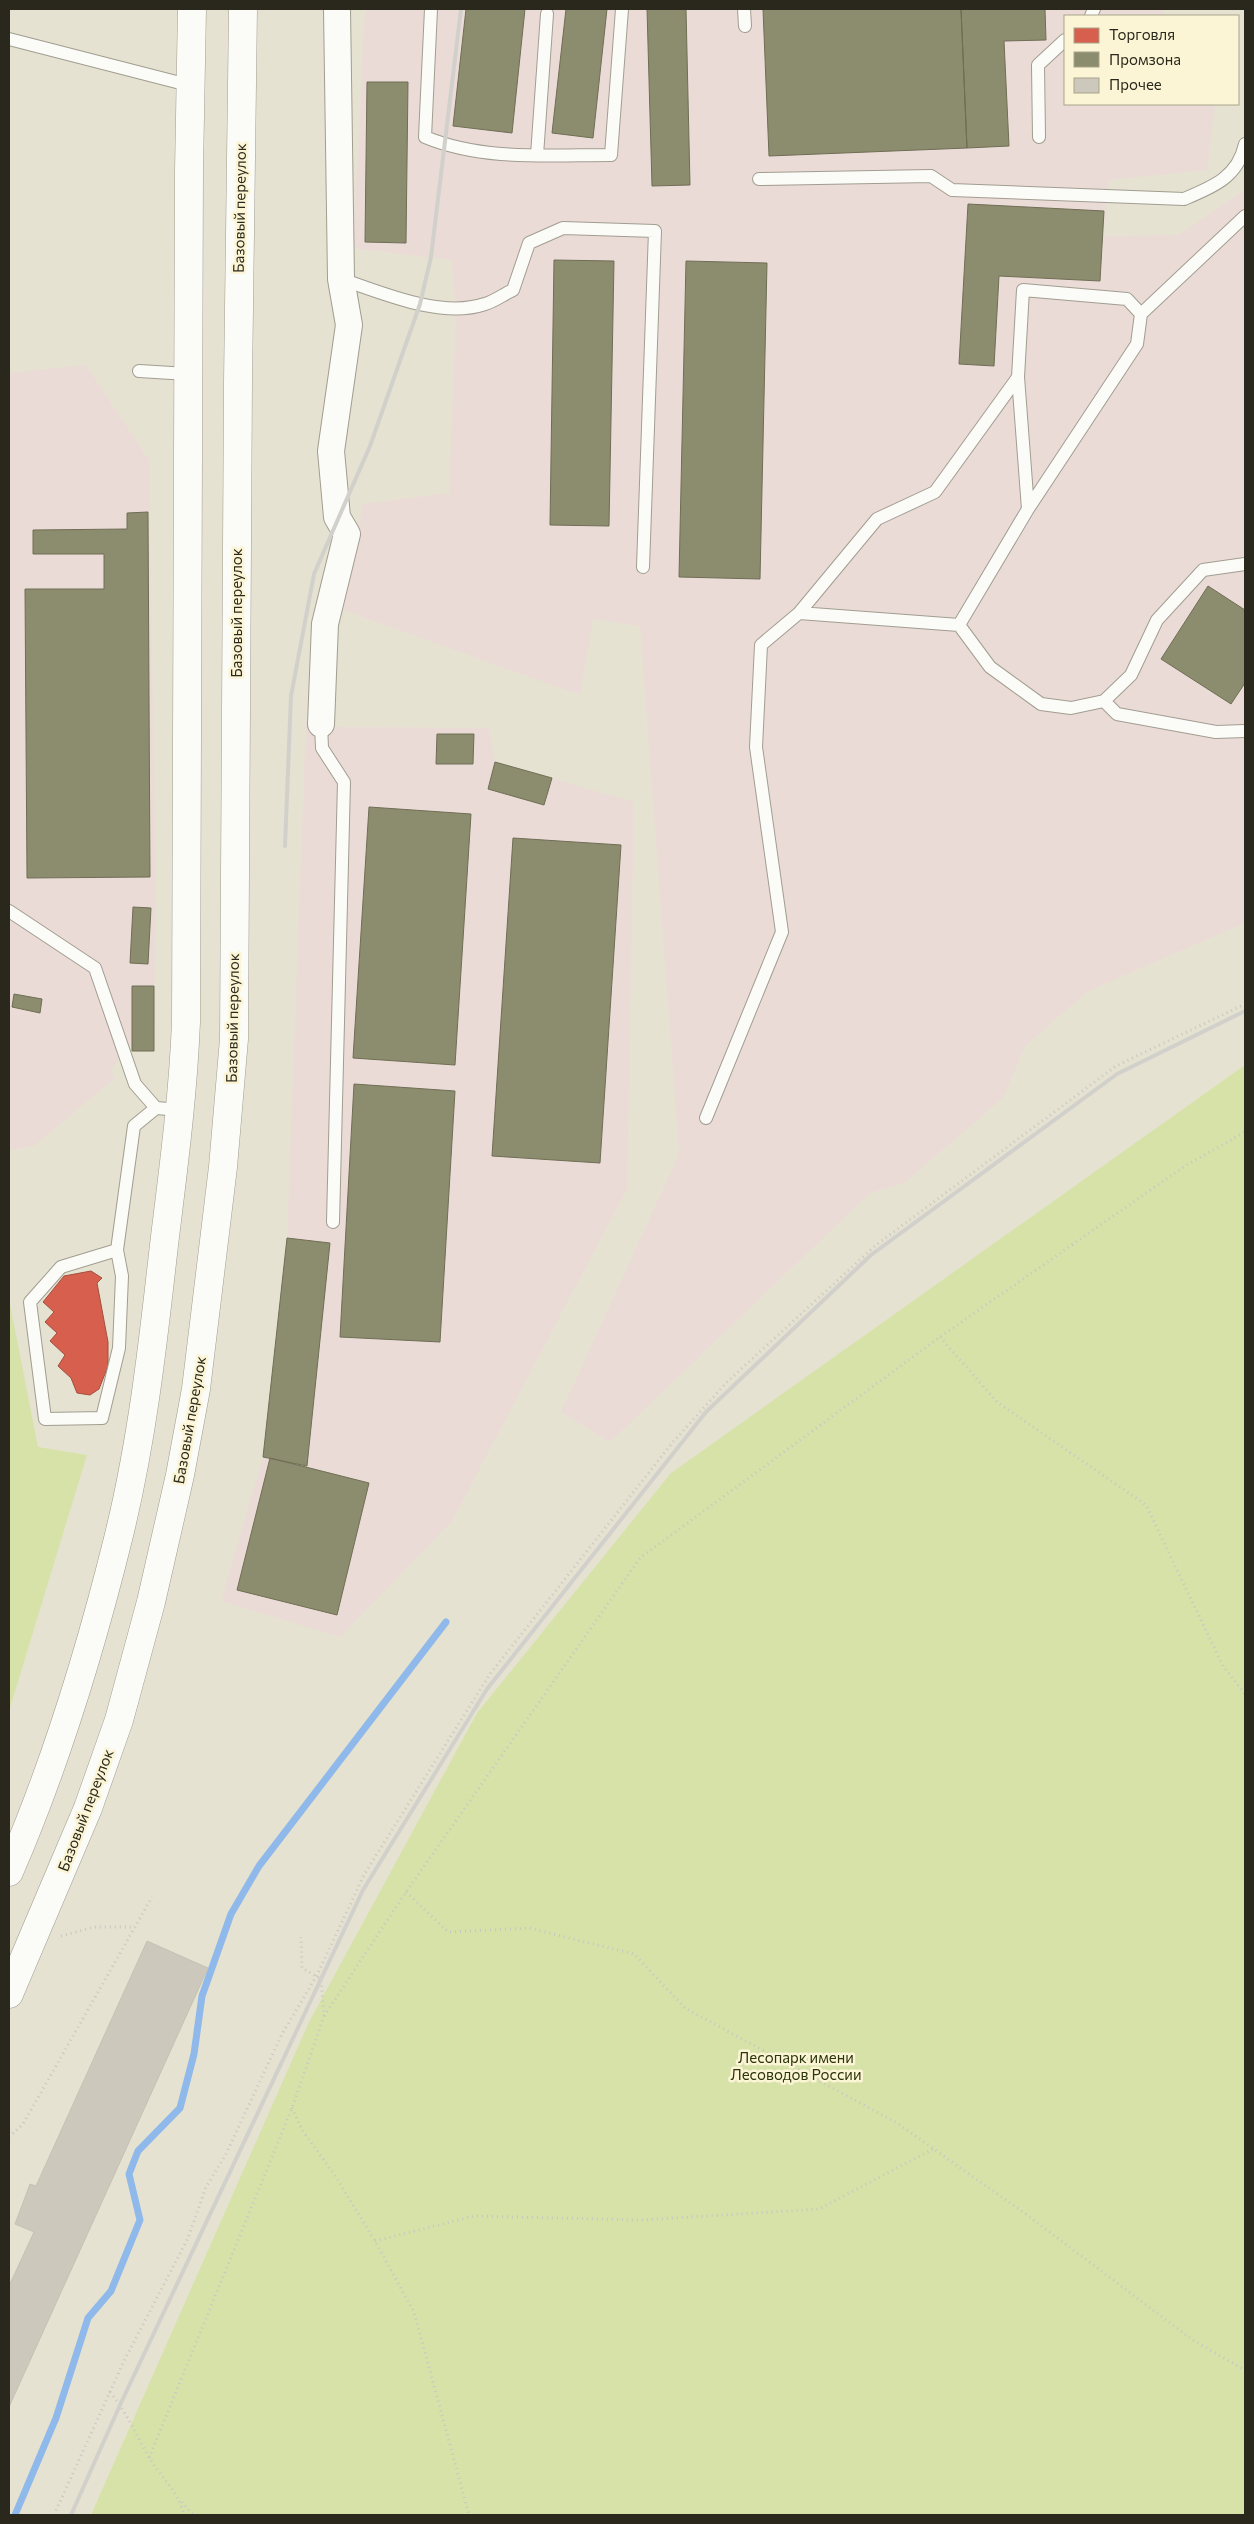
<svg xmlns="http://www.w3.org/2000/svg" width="1254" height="2524" viewBox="0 0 1254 2524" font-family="Commissioner,sans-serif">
  <rect width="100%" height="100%" fill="#e6e2d1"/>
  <path fill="#ebdbd7" d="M 365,9 L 1164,9 L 1163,16 L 1065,16 L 1065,104 L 1215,104 L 1207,170 L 1109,180 L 1103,236 L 1178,235 L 1245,190 L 1245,923 L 1088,991 L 1025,1046 L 1003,1098 L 904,1183 L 870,1193 L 610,1442 L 561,1412 L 679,1154 L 640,626 L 593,619 L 580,695 L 343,610 L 363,504 L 449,493 L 456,308 L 451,260 L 353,248 Z
    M 86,365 L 149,460 L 156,884 L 154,1051 L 132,1051 L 132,1045 L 124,1050 L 111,1071 L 115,1078 L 34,1146 L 9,1150 L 9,373 Z
    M 306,722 L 337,727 L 489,728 L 495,762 L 634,802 L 627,1189 L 452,1521 L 340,1637 L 221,1601 L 263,1457 L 287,1238 Z"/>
  <path fill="#d7e2a9" d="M 1245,1065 L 1245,2515 L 91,2515 L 309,2022 L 477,1713 L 671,1473 Z
    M 9,1299 L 38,1447 L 87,1455 L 9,1711 Z"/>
  <path fill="#d6604d" stroke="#a24f3e" d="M 91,1271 L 102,1278 L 97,1283 L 108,1342 L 108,1366 L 99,1389 L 90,1395 L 77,1393 L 71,1378 L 58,1366 L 65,1355 L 50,1341 L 57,1333 L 45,1322 L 54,1312 L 43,1302 L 64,1276 Z"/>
  <path fill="#8c8c6e" stroke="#6f6e55" d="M 466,9 L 525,9 L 512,133 L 453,126 Z
    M 566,9 L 607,9 L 593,138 L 552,133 Z
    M 647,9 L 686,9 L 690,185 L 652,186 Z
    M 763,9 L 961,9 L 967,148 L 769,156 Z
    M 961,9 L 1045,9 L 1046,40 L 1004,41 L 1009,146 L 967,148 Z
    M 367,82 L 408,82 L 406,243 L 365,242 Z
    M 968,204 L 1104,211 L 1100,281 L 999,276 L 994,366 L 959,364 Z
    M 554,260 L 614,261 L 609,526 L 550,525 Z
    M 686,261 L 767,263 L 760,579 L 679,577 Z
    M 148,512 L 150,877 L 27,878 L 25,589 L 104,589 L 104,554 L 33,554 L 33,530 L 127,529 L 127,513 Z
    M 1208,586 L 1245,610 L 1245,683 L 1231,704 L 1161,659 Z
    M 437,734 L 474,734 L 473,764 L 436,764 Z
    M 495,762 L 552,778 L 544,805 L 488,789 Z
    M 369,807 L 471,814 L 455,1065 L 353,1058 Z
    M 513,838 L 621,845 L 600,1163 L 492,1156 Z
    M 133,907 L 151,908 L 148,964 L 130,963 Z
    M 132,986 L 154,986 L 154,1051 L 132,1051 Z
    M 14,994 L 42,999 L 40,1013 L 12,1007 Z
    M 354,1084 L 455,1091 L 440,1342 L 340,1337 Z
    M 287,1238 L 330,1243 L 307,1466 L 263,1457 Z
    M 270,1458 L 369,1483 L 337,1615 L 237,1590 Z"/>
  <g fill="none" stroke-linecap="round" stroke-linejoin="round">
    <path stroke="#8eb9ea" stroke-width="7" d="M 15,2515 L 56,2418 L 88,2318 L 111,2291 L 140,2220 L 129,2174 L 138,2151 L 180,2108 L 194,2054 L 202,1996 L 231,1914 L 259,1866 L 446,1622"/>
  </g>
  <path fill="#ccc8bb" stroke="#c4c2b4" d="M 147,1941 L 208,1968 L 9,2407 L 9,2286 L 34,2232 L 15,2224 L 30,2184 L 36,2186 Z"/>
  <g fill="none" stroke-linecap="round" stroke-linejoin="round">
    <g stroke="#a19d90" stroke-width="14">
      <path id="lane" d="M 431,9 L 425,137 C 483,161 549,155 611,155 L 622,9
        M 744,9 L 745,26
        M 1091,16 L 1094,9
        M 9,39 L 192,86
        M 1039,137 L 1038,65 L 1065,40
        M 537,155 L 547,14
        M 759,179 L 931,176 L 952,190 L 1184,199 C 1213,187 1238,177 1245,144
        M 341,279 C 383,293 441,319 485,304 C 495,301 504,294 513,290 L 529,243 L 563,228 L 655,231 L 643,567
        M 139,371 L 188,374
        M 1018,377 L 1028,509
        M 799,613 L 877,519 L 935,492 L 1018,377 L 1023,290 L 1127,299 L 1141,314 L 1245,216
        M 959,625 L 1028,509 L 1137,344 L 1141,314
        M 1104,701 L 1117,714 L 1216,732 L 1245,731
        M 321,724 L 322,748 L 344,782 L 333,1222
        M 9,911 L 95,968 L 135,1084 L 156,1108 L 181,1110
        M 706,1118 L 782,932 L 756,747 L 761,645 L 799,613 L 959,625 L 990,667 L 1041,704 L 1071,708 L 1104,701 L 1131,675 L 1157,620 L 1203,570 L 1245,564
        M 117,1250 L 61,1267 L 30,1302 L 45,1419 L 102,1418 L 119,1348 L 122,1276 L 117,1250 L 134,1126 L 156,1108"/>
    </g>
    <g stroke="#a19d90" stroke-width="28">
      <path id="street" d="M 321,724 L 325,624 L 347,534 L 337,517 L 331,451 L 349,325 L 341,279 L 337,9"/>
    </g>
    <g stroke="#a19d90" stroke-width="29">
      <path id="primary" d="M 9,1872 C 55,1766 90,1652 118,1539 C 142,1443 153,1343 164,1245 C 173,1171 183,1097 186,1022 L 189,170 L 192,9
        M 9,1994 L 88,1808 L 119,1720 L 151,1602 L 180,1475 L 196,1389 L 223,1167 L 234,1039 L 238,382 L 243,9"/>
    </g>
    <path stroke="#c8c6c0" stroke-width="3" stroke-dasharray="1 4" stroke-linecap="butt" d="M 940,1337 L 997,1402 L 1146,1505 L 1223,1666 L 1245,1694
      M 406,1892 L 448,1932 L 529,1928 L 634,1954 L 685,2008 L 897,2123 L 1023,2212 L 1194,2341 L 1245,2370
      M 61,1936 L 94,1927 L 135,1927
      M 324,2016 L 406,1892 L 640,1558 L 940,1337 L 1185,1166 L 1245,1132
      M 292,2108 L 302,2130 L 334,2174 L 375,2241 L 414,2312 L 469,2515
      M 9,2137 L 23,2124 L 152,1897
      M 375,2241 L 474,2216 L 641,2220 L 819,2209 L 933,2149
      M 110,2392 C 127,2413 137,2437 150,2459 C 163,2480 178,2491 184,2515
      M 149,2458 L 292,2108 L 324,2016 L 321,1979 L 302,1968 L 301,1937
      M 182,2502 L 193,2515
      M 54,2515 L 124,2361 L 188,2238 L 206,2187 L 225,2156 L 282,2034 L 316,1977 L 365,1873 L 490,1674 L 673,1442 L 727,1382 L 876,1245 L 1116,1066 L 1245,1004"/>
    <use href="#lane" stroke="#fbfbf8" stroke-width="12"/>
    <use href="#street" stroke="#fbfbf8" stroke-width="26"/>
    <use href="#primary" stroke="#fbfbf8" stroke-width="28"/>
    <path stroke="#d1d0cb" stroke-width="4" d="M 285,846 L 291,696 L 314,574 L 370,446 L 420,304 L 431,257 L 461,9
      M 71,2515 L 120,2405 L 363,1890 L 487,1689 L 706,1412 L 871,1255 L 1117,1074 L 1245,1011"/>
  </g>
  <g text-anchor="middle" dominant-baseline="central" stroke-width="5" stroke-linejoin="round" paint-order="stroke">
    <g font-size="15" fill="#2a281c" stroke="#fcf5d5">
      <text transform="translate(239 208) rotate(-89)">Базовый переулок</text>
      <text transform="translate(236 613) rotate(-90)">Базовый переулок</text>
      <text transform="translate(232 1018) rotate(-89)">Базовый переулок</text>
      <text transform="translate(189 1420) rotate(-80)">Базовый переулок</text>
      <text transform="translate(85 1810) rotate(-69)">Базовый переулок</text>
    </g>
    <g font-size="15" fill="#2b350b" stroke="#fcf5d5">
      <text x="796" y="2057">Лесопарк имени<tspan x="796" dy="17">Лесоводов России</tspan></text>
    </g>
  </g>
  <rect width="1254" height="2524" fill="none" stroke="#2a281c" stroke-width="20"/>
  <rect x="1064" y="15" width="175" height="90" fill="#fcf5d5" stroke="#a8a38b"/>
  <rect x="1074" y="28" width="25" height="15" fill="#d6604d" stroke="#a8a38b"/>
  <text x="1109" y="40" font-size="15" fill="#2a281c">Торговля</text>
  <rect x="1074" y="52" width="25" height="15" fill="#8c8c6e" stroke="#a8a38b"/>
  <text x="1109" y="65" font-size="15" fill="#2a281c">Промзона</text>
  <rect x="1074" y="78" width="25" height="15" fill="#ccc8bb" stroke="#a8a38b"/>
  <text x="1109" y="90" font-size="15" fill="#2a281c">Прочее</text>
</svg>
